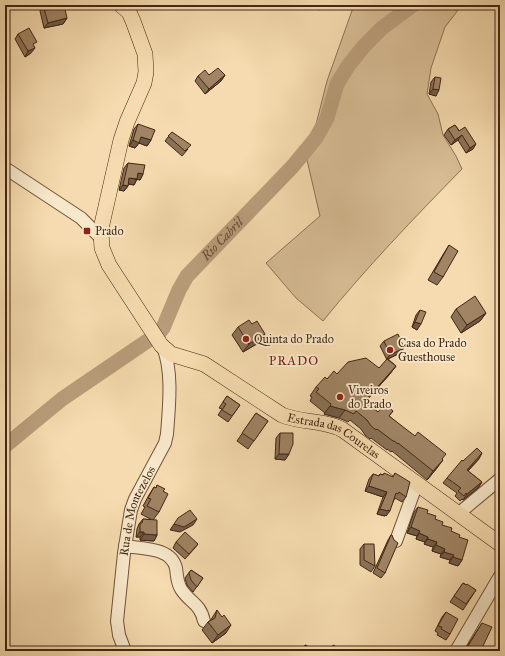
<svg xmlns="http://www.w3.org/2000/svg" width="505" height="656" viewBox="0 0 505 656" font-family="'IM FELL Great Primer',serif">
  <rect width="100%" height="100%" fill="#f5dbaf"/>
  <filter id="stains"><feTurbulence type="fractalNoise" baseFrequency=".005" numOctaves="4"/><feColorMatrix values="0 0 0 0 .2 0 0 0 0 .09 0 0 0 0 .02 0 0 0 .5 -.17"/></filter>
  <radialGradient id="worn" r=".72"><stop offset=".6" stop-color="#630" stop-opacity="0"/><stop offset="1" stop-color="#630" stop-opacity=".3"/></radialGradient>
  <path fill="#d7bc94" stroke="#8e7154" d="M 354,5 L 462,5 L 445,27 L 431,68 L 427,94 L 438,114 L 443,135 L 456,156 L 462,169 C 414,218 366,268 323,321 L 296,298 L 266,263 L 320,216 L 307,160 L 327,81 Z"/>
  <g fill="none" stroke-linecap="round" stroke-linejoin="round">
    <path stroke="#b99d7a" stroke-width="15" id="s1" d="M 5,446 L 62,399 L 159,333 L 163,328 L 179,290 L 187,276 L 293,166 L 316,138 L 327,118 L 337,84 L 348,66 L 364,46 L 382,28 L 413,5"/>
    <g stroke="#70533a" stroke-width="14">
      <g id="minor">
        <path d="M 5,168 L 81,218 L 101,238"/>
        <path d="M 458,514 L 500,479"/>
        <path d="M 396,541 L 417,483"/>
        <path d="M 125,546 C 142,549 171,547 176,568 C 177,575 177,583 181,589 C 190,603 200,603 204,621"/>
        <path id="s2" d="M 125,651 L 119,635 L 117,621 L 124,553 L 131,510 L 135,499 L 165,443 L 167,434 C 169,407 173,372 163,347"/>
        <path d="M 456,651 L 500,576"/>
      </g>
    </g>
    <g stroke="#442613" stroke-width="16">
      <g id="major">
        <path id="s3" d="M 121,5 L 129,12 L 133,21 L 145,54 L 146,72 L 144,83 L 127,122 L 121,140 L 102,224 L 101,233 L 102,248 L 109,265 L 161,345 L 171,354 L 204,364 L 282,415 C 301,423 326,420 343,430 L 500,544"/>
      </g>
    </g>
    <use href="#minor" stroke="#f8e8cb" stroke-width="12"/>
    <use href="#major" stroke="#f5dbaf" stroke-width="15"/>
  </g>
  <path fill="#8a7256" stroke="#442613" d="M 43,5 L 67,18 L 63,24 L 44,28 L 40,11 Z
    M 311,5 L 323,5 L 320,10 Z
    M 18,34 L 31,53 L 25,57 L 15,39 Z
    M 209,75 L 225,75 L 221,81 L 205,94 L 195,81 L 198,76 Z
    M 435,77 L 436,96 L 429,94 L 431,82 Z
    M 138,124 L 151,140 L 147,146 L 139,143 L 135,148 L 129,146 L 134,129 Z
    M 455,125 L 473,149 L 466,153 L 458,140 L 451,145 L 444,135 L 448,129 Z
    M 172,132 L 188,149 L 182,156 L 165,141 Z
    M 128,163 L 143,174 L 140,180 L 137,179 L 134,185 L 128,184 L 128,186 L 124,191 L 119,190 L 124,168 Z
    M 449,245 L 443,277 L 437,285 L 428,280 L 444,253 Z
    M 456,309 L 486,313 L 480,321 L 461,333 L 451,317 Z
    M 420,310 L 417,330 L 412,327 L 416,315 Z
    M 238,327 L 260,342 L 243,352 L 232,335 Z
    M 384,341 L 400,353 L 388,359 L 396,366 L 389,375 L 365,402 L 378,412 L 393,411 L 389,416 L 442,459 L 437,468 L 427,480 L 392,451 L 391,452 L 387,449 L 387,450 L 371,438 L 370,439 L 365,435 L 361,429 L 350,420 L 348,422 L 339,418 L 324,414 L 325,413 L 310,401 L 312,397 L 310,396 L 316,387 L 327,379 L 337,374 L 379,368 L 387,360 L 380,346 Z
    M 227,396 L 240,405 L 228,422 L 218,415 L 222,409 L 219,408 Z
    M 256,413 L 268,421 L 248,449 L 237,441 Z
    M 280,433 L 289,454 L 285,460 L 275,459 L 276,438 Z
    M 479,459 L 468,471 L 482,482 L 478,488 L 463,500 L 462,499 L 460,501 L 455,496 L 457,493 L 443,483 L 447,478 L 463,461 Z
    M 395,473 L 406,497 L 402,502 L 395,498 L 386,516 L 385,515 L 385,516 L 377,514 L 383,497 L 365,491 L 369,479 L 373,474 L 379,476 L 380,474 L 393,477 Z
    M 157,485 L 163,491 L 159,512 L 153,520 L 157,535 L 154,541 L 140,540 L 140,537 L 136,537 L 137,529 L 139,524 L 143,519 L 152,520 L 141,514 L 145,507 L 143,506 L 149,495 L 154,487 L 156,488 Z
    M 418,507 L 435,519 L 442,525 L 459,537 L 462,560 L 458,566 L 449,563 L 450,560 L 440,557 L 441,554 L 432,551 L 433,547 L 424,544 L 425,542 L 416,539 L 417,536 L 407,533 L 414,512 Z
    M 391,535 L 385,573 L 381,578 L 373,573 L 388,540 Z
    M 176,542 L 198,544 L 194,549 L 185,559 L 173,548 Z
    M 364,544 L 375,566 L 371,572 L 360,565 L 360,549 Z
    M 191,570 L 203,578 L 193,592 L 187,585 L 185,578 Z
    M 463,583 L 476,590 L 463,610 L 450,602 Z
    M 217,610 L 226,633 L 212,643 L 202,630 L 208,622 L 211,620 L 212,618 Z
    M 446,612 L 450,634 L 446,640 L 437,635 L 438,633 L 435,631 L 442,617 Z
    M 482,623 L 483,646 L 493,651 L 464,651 Z
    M 305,645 L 317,651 L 302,651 L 301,650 Z"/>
  <path fill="#705c46" stroke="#442613" d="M 5,5 L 22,5 L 5,10 Z
    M 67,18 L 63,24 L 44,28 L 48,23 Z
    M 35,48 L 31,53 L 25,57 L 28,51 Z
    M 225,75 L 221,81 L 205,94 L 209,89 Z
    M 433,89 L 439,90 L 436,96 L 429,94 Z
    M 462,135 L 458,140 L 451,145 L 455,140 Z
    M 141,137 L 151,140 L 147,146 L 139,143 L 135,148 L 129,146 L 133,140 Z
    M 476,144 L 473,149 L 466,153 L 470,148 Z
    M 138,173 L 143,174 L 140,180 L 134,179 Z
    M 129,178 L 137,179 L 134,185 L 125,183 Z
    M 123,185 L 128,186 L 124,191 L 119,190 Z
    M 486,313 L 480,321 L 461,333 L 467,325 Z
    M 415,322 L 421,324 L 417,330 L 412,327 Z
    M 265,334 L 260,342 L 243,352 L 249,344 Z
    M 404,348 L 400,353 L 386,360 L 390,355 Z
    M 396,366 L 389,375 L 358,410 L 365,401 Z
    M 330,406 L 345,410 L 339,418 L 324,414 Z
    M 482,453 L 479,459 L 463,476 L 467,470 Z
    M 279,454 L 289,454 L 285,460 L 275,459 Z
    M 443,460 L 437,468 L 427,480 L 433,471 Z
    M 482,482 L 478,488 L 463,500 L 467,494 Z
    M 369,486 L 387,492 L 383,497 L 365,491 Z
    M 380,509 L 388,510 L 390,511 L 386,516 L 385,515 L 385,516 L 377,514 Z
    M 197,519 L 193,525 L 180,532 L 170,530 L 174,524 Z
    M 411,527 L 420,531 L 417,536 L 407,533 Z
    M 140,532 L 144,532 L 140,537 L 136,537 Z
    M 419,533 L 428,537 L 425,542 L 416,539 Z
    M 144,534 L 157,535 L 154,541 L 140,540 Z
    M 428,539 L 437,542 L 433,547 L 424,544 Z
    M 436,545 L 445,549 L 441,554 L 432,551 Z
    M 444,552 L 454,555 L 450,560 L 440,557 Z
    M 453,557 L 462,560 L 458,566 L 449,563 Z
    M 231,625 L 226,633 L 212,643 L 218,635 Z"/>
  <path fill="#a08464" stroke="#442613" d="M 43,5 L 64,5 L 67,18 L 48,23 Z
    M 29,28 L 37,42 L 33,44 L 35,48 L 28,51 L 18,34 Z
    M 218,68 L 225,75 L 209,89 L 198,76 L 205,70 L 209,75 Z
    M 435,77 L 441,78 L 439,90 L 433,89 Z
    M 138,124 L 155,130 L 151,140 L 141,137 L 139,143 L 133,140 Z
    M 455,125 L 459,131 L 465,127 L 476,144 L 470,148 L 462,135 L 455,140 L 448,129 Z
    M 172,132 L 191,145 L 185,151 L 168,136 Z
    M 128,163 L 145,165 L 143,174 L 138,173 L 137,179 L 129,178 L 128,186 L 123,185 Z
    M 449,245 L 458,251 L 443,277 L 434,272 Z
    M 475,296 L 486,313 L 467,325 L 456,309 Z
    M 420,310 L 426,312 L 421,324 L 415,322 Z
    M 249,320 L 252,324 L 257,321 L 265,334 L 249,344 L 238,327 Z
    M 398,334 L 404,348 L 390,355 L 384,341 Z
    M 366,358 L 379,368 L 387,359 L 396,366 L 365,401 L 378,412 L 385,404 L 393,411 L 389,416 L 415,436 L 418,432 L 446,454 L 442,459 L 443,460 L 433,471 L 398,443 L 398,444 L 394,441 L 393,441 L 377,429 L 376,430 L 371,426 L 367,420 L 356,411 L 354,414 L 345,410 L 330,406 L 331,404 L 316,392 L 319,389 L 316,387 L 325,377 L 327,379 L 334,371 L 337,374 L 348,362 Z
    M 227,396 L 240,405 L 232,416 L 222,410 L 226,404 L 223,402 Z
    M 256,413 L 268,421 L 254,441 L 242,433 Z
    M 280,433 L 293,433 L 293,444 L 289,454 L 279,454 Z
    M 477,448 L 482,453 L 467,470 L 482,482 L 467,494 L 466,493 L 464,496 L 458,491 L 461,488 L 447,478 L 462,460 L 463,461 Z
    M 384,473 L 393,477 L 395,473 L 410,482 L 406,497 L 399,492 L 398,494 L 396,493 L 390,511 L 388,510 L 388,511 L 380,509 L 387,492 L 369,486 L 373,474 L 379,476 L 380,474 L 383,475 Z
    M 157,485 L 165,489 L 163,491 L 168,494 L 159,512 L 147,506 L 151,499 L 148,498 L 154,487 L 156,488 Z
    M 418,507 L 428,510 L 427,513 L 436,516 L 435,519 L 443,522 L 442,525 L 452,528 L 451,531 L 460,535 L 459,537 L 468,540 L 462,560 L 453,557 L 454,555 L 444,552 L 445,549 L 436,545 L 437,542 L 428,539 L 428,537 L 419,533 L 420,531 L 411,527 Z
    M 190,510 L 197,519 L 184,527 L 174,524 L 178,518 Z
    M 143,519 L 157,520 L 157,535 L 144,534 L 144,532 L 140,532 L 140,523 L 142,523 Z
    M 185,532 L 198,544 L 189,554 L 176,542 Z
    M 391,535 L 392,535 L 394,540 L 398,543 L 385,573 L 377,568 Z
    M 364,544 L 374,544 L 375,566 L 364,560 Z
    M 191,570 L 203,578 L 197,587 L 191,580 L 189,573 Z
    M 463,583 L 466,585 L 467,584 L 476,590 L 466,604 L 454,596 Z
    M 217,610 L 222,617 L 224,615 L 231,625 L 218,635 L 208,622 L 215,618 Z
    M 446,612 L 458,619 L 450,634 L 441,629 L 442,627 L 438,626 Z
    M 482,623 L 492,627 L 483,646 L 493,650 L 493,651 L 465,651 Z
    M 305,645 L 317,651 L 310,651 Z
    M 333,645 L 344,651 L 329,651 Z"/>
  <g fill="#8f2418" stroke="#f8e8cb" stroke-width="1.5">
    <rect x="83" y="227" width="8" height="8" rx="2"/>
    <circle cx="246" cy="339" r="4"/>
    <circle cx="390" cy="350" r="4"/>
    <circle cx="340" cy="397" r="4"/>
  </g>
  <g text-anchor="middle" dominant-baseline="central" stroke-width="3.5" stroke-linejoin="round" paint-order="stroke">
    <g font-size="12" fill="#442613" stroke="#f8e8cb" text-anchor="start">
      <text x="95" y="231">Prado</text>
      <text x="254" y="339">Quinta do Prado</text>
      <text x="398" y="343">Casa do Prado<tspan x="398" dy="14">Guesthouse</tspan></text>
      <text x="348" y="390">Viveiros<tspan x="348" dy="14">do Prado</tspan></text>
    </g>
    <g font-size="12" fill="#442613" stroke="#f8e8cb">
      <text stroke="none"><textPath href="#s3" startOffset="568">Estrada das Courelas</textPath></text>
      <text stroke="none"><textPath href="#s2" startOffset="144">Rua de Montezelos</textPath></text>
    </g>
    <g font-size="13" font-style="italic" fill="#674a32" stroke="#f8e8cb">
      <text stroke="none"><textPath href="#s1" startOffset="306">Rio Cabril</textPath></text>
    </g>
    <g font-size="13" letter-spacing="1" fill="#7a1f14" stroke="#f8e8cb">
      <text x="294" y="361">PRADO</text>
    </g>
  </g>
  <rect width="505" height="656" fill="none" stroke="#f5dbaf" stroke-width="20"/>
  <rect x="6" y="6" width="493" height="644" fill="none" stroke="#442613" stroke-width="2"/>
  <rect x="10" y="10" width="485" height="636" fill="none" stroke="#442613"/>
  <rect width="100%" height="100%" filter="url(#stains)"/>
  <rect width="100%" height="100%" fill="url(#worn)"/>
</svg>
